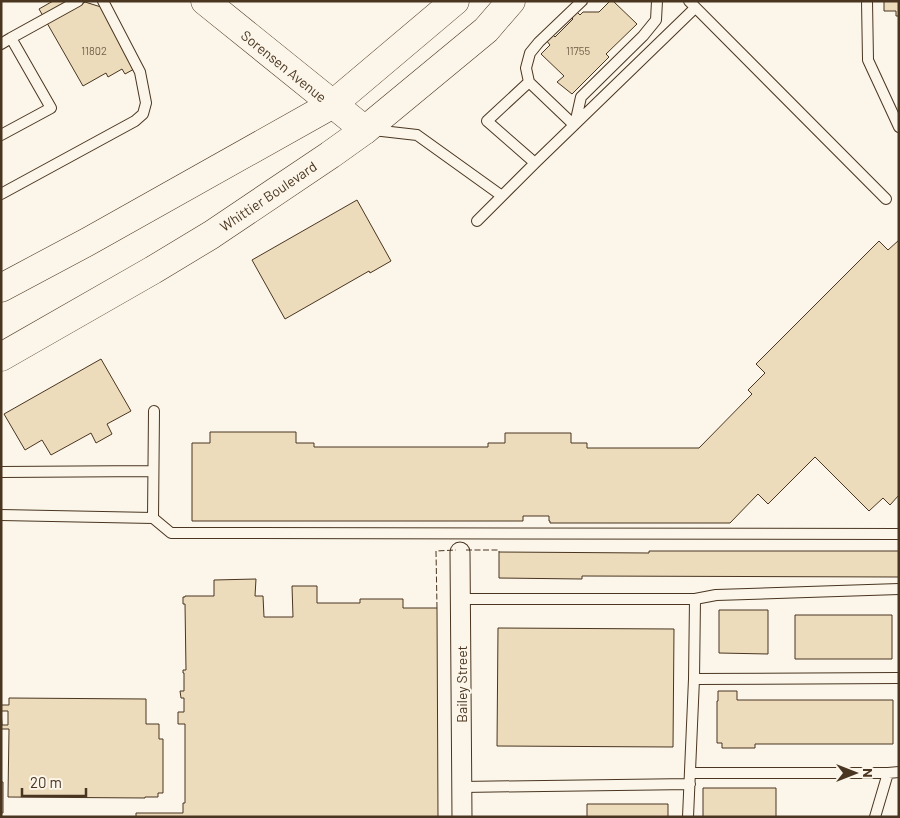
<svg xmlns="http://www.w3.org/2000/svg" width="900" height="818" viewBox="0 0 900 818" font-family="Barlow,sans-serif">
  <rect width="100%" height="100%" fill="#fbf6e9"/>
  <path fill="#ecdcbc" stroke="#4a3520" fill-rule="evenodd" d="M 53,1 L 85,1 L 85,2 L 47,23 L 39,9 Z
    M 610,1 L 613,1 L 637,24 L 606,54 L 609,57 L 572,94 L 557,82 L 564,76 L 541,54 L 550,45 L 546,40 L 552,34 L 555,37 L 573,19 L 570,16 L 576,11 L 580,15 L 583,12 L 599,12 Z
    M 884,1 L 899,1 L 899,16 L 896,16 L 896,11 L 884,11 Z
    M 85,2 L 101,7 L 136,68 L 125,74 L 122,69 L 108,77 L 106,73 L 83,86 L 47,23 Z
    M 357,200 L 391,261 L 370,273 L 369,271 L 285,319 L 252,260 Z
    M 899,240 L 899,495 L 890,505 L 883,498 L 869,511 L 815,457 L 768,504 L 758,494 L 730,523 L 550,523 L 550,521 L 549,521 L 549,516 L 523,516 L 523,521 L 192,521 L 192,443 L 210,443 L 210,432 L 296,432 L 296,443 L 314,443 L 314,447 L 488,447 L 488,443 L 505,443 L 505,433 L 571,433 L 571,443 L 587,443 L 587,448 L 699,448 L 752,394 L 748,390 L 765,373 L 756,364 L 879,241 L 888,250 Z
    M 101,359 L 131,411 L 107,424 L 112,434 L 96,443 L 91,433 L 51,455 L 42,440 L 25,450 L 4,414 Z
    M 649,551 L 899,551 L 899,577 L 582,576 L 582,579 L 499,578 L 499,552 L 649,553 Z
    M 256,579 L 255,596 L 263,596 L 264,617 L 293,617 L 292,586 L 317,586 L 317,603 L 360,603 L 360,599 L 403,599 L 403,608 L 437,608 L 438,817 L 136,817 L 136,813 L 183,813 L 183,803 L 185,803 L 185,724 L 178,724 L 178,712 L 184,712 L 184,698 L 181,698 L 180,691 L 184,691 L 184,673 L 183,673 L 183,670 L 186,670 L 185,604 L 183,604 L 183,597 L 185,597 L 185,596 L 214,596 L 214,580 Z
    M 719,610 L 768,610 L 768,654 L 719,653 Z
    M 795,615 L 892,615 L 892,659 L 795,659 Z
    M 498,628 L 674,629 L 673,747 L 497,746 Z
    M 718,691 L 737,691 L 737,700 L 893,700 L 893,744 L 755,744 L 755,748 L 722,748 L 722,743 L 717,743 L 717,701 L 718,701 Z
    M 9,698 L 146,699 L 146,724 L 159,724 L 159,739 L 163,739 L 163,793 L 158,793 L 158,797 L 145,797 L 145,798 L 8,797 L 9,729 L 1,729 L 1,705 L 9,705 ZM 1,711 L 8,711 L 8,725 L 2,725 Z
    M 1,782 L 3,782 L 3,813 L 1,813 L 1,817 Z
    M 703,788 L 776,788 L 776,817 L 703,817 Z
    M 587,804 L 668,804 L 668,817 L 587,817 Z"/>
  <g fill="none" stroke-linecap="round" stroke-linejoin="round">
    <g stroke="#4a3520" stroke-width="12">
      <path id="lane" d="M 689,1 L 886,199
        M 867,1 L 868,60 L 899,127
        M 11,38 L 78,1
        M 1,44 L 11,38 L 51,108 L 1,135
        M 529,82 L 487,121 L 535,163
        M 575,124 L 581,97 L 643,36 L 656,20 L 657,1
        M 574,125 L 529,82 L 526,68 L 530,53 L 539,42 L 582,1
        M 373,130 L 417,135 L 502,196
        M 1,194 L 135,121 L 143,114 L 146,103 L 140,72 L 103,1
        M 477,221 L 535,163 L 695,8
        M 1,472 L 153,471
        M 1,515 L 153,518 L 154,411
        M 153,518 L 171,533 L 899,534
        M 461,599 L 695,599 L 694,679 L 899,678
        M 695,599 L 716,595 L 899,589
        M 690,773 L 888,773 L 899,772
        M 462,787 L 690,784
        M 688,817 L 694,679
        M 875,817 L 888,773"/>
    </g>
    <g stroke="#4a3520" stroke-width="21">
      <path id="street" d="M 460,552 L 462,817"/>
    </g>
    <g stroke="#4a3520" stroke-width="29">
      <path id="secondary" d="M 205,1 L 365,130"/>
    </g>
    <g stroke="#4a3520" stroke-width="29">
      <path id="primary" d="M 1,288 L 89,241 L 333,104 L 455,1
        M 1,357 L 153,270 L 211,235 L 330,155 L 365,130 L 486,30 L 511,1"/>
    </g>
    <use href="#lane" stroke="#fbf6e9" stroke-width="10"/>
    <use href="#street" stroke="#fbf6e9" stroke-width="19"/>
    <use href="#secondary" stroke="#fbf6e9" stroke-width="28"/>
    <use href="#primary" stroke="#fbf6e9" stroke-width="28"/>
    <path stroke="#4a3520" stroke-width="1" stroke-dasharray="6 2.5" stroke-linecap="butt" d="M 466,550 L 499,550 L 499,552
      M 437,608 L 436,551 L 456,550"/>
  </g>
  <g text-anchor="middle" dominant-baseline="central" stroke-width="4" stroke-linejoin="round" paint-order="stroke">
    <g font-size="11" fill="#725f47">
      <text x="94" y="50">11802</text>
      <text x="578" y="50">11755</text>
    </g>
    <g font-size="14" fill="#4a3520" stroke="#fbf6e9">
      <text transform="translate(284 66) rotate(39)">Sorensen Avenue</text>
      <text transform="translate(268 196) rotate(-34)">Whittier Boulevard</text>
      <text transform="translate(461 684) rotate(-90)">Bailey Street</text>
    </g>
  </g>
  <rect width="900" height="818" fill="none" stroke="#4a3520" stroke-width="5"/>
  <g transform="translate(855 773) rotate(90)" stroke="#fbf6e9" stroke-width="4" paint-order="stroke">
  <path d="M0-4L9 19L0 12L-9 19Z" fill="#4a3520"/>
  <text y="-8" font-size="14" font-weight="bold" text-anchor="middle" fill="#4a3520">N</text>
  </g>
  <path d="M22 788v8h64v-8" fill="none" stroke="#4a3520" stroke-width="2.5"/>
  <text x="30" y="788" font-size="15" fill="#4a3520" stroke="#fbf6e9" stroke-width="4" paint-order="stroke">20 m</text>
</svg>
